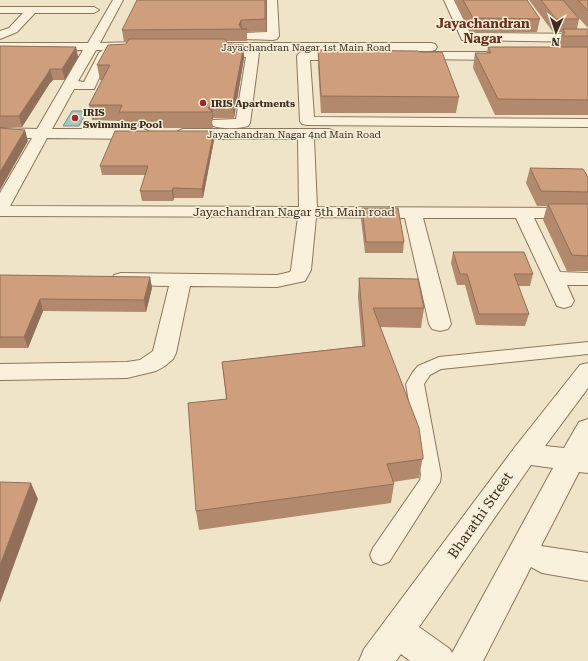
<svg xmlns="http://www.w3.org/2000/svg" width="588" height="661" viewBox="0 0 588 661" font-family="'Roboto Serif',serif">
<rect width="100%" height="100%" fill="#f0e4c8"/>
<path fill="#a9c4bc" stroke="#6f938a" d="M72,111H87L79,126H63Z"/>
<g fill="none" stroke-linecap="round" stroke-linejoin="round">
<g stroke="#8d765c" stroke-width="2">
<path id="service" d="M588,342V354L441,369L430,375L424,384L441,475L440,482L389,562L381,565L373,562L370,555L373,548L420,480L421,475L406,384L413,372L418,366L439,357Z"/>
</g>
<g stroke="#8d765c" stroke-width="2">
<path id="minor" d="M113,0H123L100,43L137,42L141,43L143,46L141,49L120,50L124,53L122,56L109,57L94,89H74L52,129H143L148,131L151,134L148,137L143,139L47,138L10,206L299,207L298,139H183L178,137L175,134L178,131L183,129H329L334,131L337,134L334,137L314,139L317,207L588,208V218H534L560,272L588,273V285H567L574,301L571,306L564,308L557,306L516,218H423L451,324L448,329L440,331L432,329L429,324L405,218L316,217L311,270L305,281L277,287L190,286L176,353L173,359L165,366L156,371L127,378L0,380V364L127,362L140,360L153,351L169,286L121,285L114,283L111,279L114,275L121,273L277,275L290,272L291,270L298,217L0,216V193L32,138H0V128L37,129L83,50L0,51V43H88ZM96,50H103L99,53L84,82L78,81Z
M267,0H277L279,36L277,39L273,40L243,39L241,36L243,33L267,32Z
M444,0H454L470,33L588,34V42L462,40Z
M0,7H94L99,10L94,13H35L17,32L0,39V31L9,28L23,13H0Z
M213,43H431L435,44L437,47L435,50L431,51H258L259,53L250,123L248,126C238,129 223,129 213,126L211,123L213,120L236,119L246,57L229,56L227,53L228,51L209,50L207,47L209,44Z
M303,52H349L353,53L355,56L353,59L349,60H310L314,117L588,119V127L307,125L302,124L300,121L297,56L299,53Z
M413,52H505L509,53L511,56L509,59L505,60L409,59L407,56L409,53Z
M588,363V388L545,446L564,448L579,422L588,419V473L579,472L541,546L588,553V581L542,573L531,567L483,661H410L401,654L396,661H359L364,649L515,447L580,365ZM531,465L553,468L452,653L450,649L419,627Z"/>
</g>
<use href="#service" fill="#faf1dc" fill-rule="evenodd"/>
<use href="#minor" fill="#faf1dc" fill-rule="evenodd"/>
</g>
<path fill="#b2896c" d="M266,0V31L247,32V41H226L228,44L244,58L234,118H213L212,120L213,128H122L120,121L92,120L89,105L102,80H100L97,65L126,44L127,41L124,42L122,30Z
M454,0H527L540,19L537,32H471Z
M529,0H588V28L576,15L579,19L577,29H588V115H495L473,68L475,53H487L488,47H559L562,32H553Z
M0,46L76,47L78,57L65,80H53L50,83L22,127H0Z
M318,50L419,52L459,97L456,113H321L318,66Z
M214,140L203,198H174L173,201H142L140,191L145,175H102L100,166Z
M530,168L588,177V271H567L543,220L547,206H537L526,183Z
M362,208L404,242L403,253H365L361,219Z
M453,252L533,274L530,286H518L529,314L525,326L476,325L465,285H457L451,263Z
M0,275L150,277L152,288L146,312L43,311L28,348H0Z
M359,278L424,308L421,328L380,327L423,456L419,478L393,482L394,484L391,503L199,530L196,511L226,399L222,362L362,346L358,297Z"/>
<path fill="#916f58" d="M241,20L242,29L239,25Z
M244,45V58L234,118L233,102Z
M76,47L78,57L65,80L62,69Z
M50,69L53,80L50,83L22,127L19,116L48,73Z
M212,103L213,118L212,120V112L208,108Z
M25,130L28,141L0,190V172Z
M214,131V140L203,198L202,189Z
M173,188L174,198L173,201L172,191Z
M150,277L152,288L146,312L144,300Z
M40,299L43,311L28,348L24,337Z
M31,483L38,499L0,603V565Z"/>
<path fill="#cf9f7d" stroke="#916f58" d="M137,0H265V19L241,20L239,25L242,29H247L122,30Z
M463,0H527L540,19L473,18Z
M541,0H563L579,19H556Z
M578,0H588V11Z
M563,29H588V36H562L565,33Z
M129,39H225L228,44L244,45L233,102L212,103L208,108L212,112H119L122,105H89L110,65H97L108,45L126,44Z
M0,46L76,47L62,69H50L48,73L19,116H0Z
M488,47H588V100L498,99L475,53H491Z
M318,50L418,51L419,52H442L459,97L321,96Z
M0,128L25,130L0,172Z
M115,131H214L202,189L173,188L172,191H140L148,166H100Z
M530,168L583,169L588,177V192L541,191Z
M548,204H588V256L572,255Z
M362,208H398L404,242H366Z
M453,252H524L533,274H514L529,314H479L467,274H460Z
M0,275L150,277L144,300L40,299L24,337H0Z
M359,278L418,279L424,308H373L419,428L423,456V459L387,464L394,484L196,511L188,403L227,399L222,362L365,346Z
M0,482L31,483L0,565Z"/>
<g fill="#9e2a2b" stroke="#f7eed8" stroke-width="1.5">
<circle cx="203" cy="103" r="4"/>
<circle cx="75" cy="118" r="4"/>
</g>
<g text-anchor="middle" stroke-width="3" stroke-linejoin="round" paint-order="stroke">
<g font-size="10" fill="#3d2e20" stroke="#f7eed8">
<text x="306" y="51">Jayachandran Nagar 1st Main Road</text>
<text x="294" y="138">Jayachandran Nagar 4nd Main Road</text>
</g>
<g font-size="10" font-weight="bold" fill="#3d2e20" stroke="#f7eed8" text-anchor="start">
<text x="211" y="107">IRIS Apartments</text>
<text x="83" y="116">IRIS<tspan x="83" dy="12">Swimming Pool</tspan></text>
</g>
<g font-size="12" fill="#3d2e20" stroke="#f7eed8">
<text x="294" y="216">Jayachandran Nagar 5th Main road</text>
</g>
<g font-size="13" font-weight="bold" fill="#6b2e1e" stroke="#f7eed8">
<text x="483" y="28">Jayachandran<tspan x="483" dy="15">Nagar</tspan></text>
</g>
<g font-size="14" fill="#3d2e20" stroke="#f7eed8">
<text transform="translate(480 515) rotate(-55)" y="5">Bharathi Street</text>
</g>
</g>
<g transform="translate(556 32) rotate(183)" stroke="#f7eed8" stroke-width="3" paint-order="stroke">
<path d="M0-3L7 15L0 10L-7 15Z" fill="#3d2e20"/>
<text y="-6" font-size="11" font-weight="bold" text-anchor="middle" fill="#3d2e20">N</text>
</g>
</svg>
